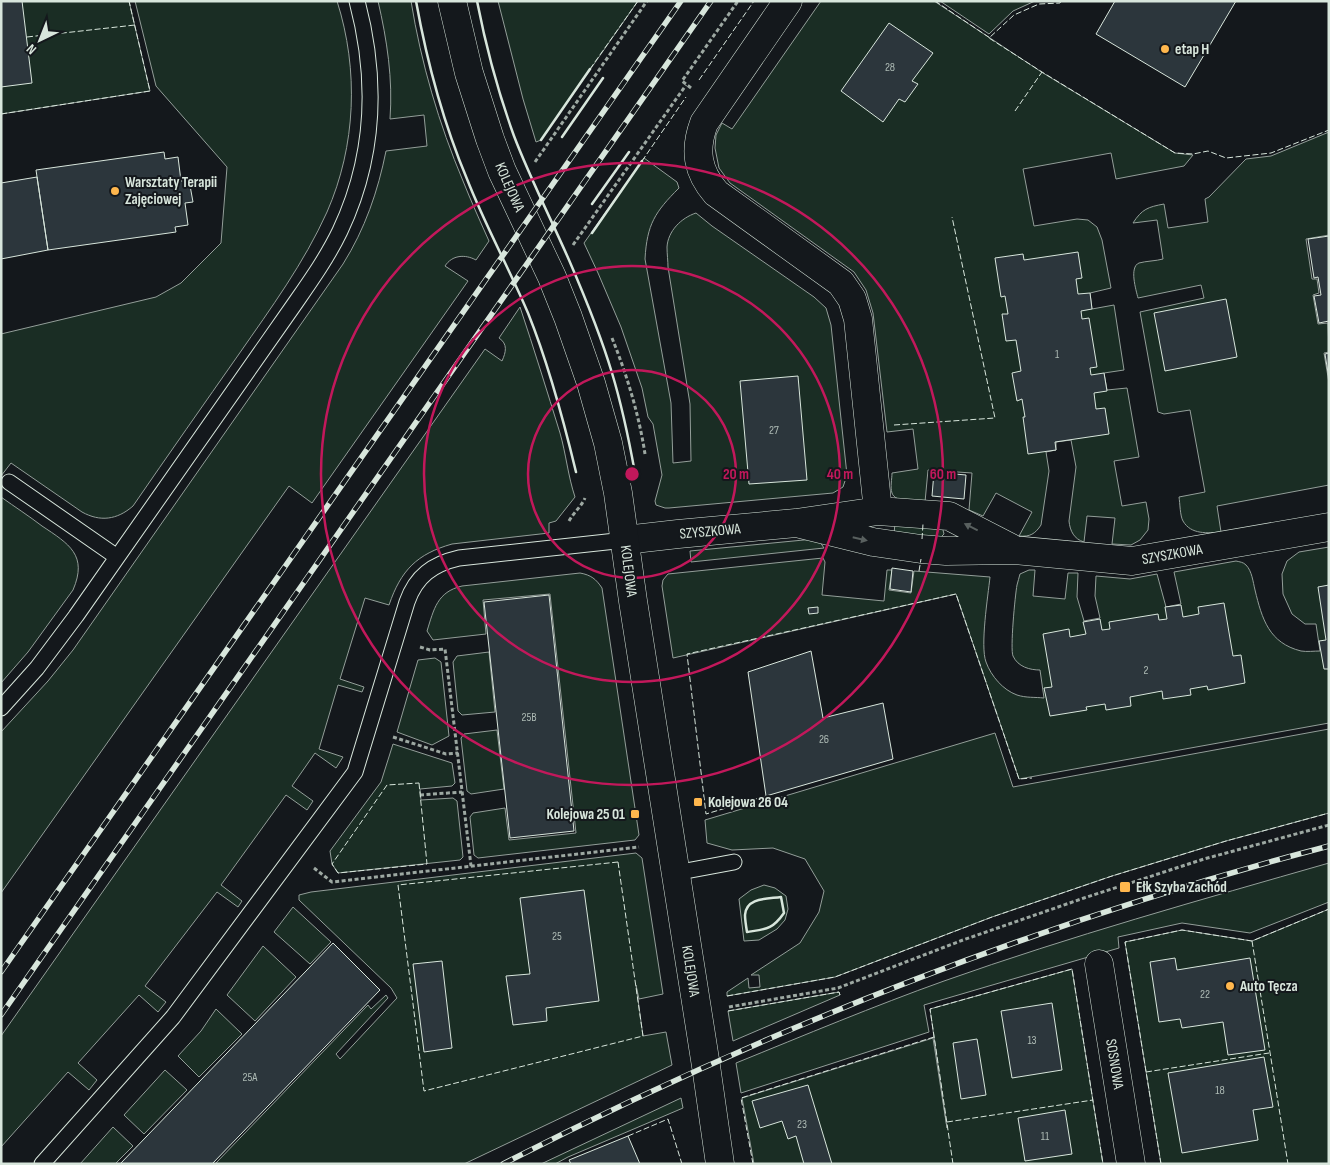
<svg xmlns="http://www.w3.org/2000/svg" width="1330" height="1165" viewBox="0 0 1330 1165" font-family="'Sofia Sans Condensed',sans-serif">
<rect width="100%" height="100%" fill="#14181c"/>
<path fill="#1a2d24" stroke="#939e99" d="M1,1H129L150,91L1,114Z
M135,1H337C359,70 356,146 327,212C304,263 271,308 239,354C204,404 168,455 133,506C117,520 100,522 82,512L11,463L1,476V334L156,297L181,283L221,243L227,167L156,86Z
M378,1H411C421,63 439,124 463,181C471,201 480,221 489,241L476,260C465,254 452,255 445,266L468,281L312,503L289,486L1,893V732L48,681L73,650L343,264C365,229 378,191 386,151L427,146L424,115L390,119C393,79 387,40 378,1Z
M498,1H638L541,140L536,142L523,99Z
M821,1H934L1043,73L1175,153L1193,155L1184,166L1116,179L1111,153L1023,169L1034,226L1077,219L1088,220L1097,227L1102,240L1111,288L1090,293L1092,309L1114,305L1124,370L1104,373L1107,390L1127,388L1139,457L1114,461L1122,506L1146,502L1149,519L1148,530L1140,540L1131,545L1112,544L1115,518L1087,516L1084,542C1074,539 1070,531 1069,521L1076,467L1071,440L1056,442V450L1046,452L1049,471L1041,525C1035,534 1030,537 1019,536L1032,512L996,493L983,516L969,510L972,473L928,470L925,502C917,501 895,503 892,493C890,487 892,479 892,473L918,469L913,429L887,432L873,313L866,290L854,272L730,183L719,168L715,148L716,135L722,123L732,129Z
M940,1H1035L1013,11L989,34Z
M1329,132V235L1306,239L1312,279H1317L1319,293L1313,295L1318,324L1328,323L1329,352L1324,353L1329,383V485L1217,506L1221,532C1208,533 1191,535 1183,521C1180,516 1180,503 1179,497L1205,492L1190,410L1164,414L1158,412L1140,312L1204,298L1201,285L1138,298C1136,290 1129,267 1139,263C1146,261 1156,261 1163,259L1157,220L1133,223C1142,209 1148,207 1164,204L1168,228L1208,222L1205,199L1209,197L1246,159L1271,156Z
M644,158L677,182L679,188C655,212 647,224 645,259L671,403L673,463L691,461L690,404L668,267C668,261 667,254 667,247C668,231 681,218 696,213L712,226L814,297L826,308L831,325L847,475L843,487L833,493L669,508H665L656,505L655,501L662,475L653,424L648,417L642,388L621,327L598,273L584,243Z
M520,307C534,349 547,391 560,433C566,454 568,476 575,497L556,521L549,523V533L452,544C417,554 401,570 389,605L365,598L340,679L364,687L362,692L338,685L319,749L343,757L336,768L315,753L292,786L313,801L307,810L286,795L221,885L242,901L238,907L217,892L145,986L166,1002L158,1012L139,995L78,1063L97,1080L89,1090L68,1072L1,1147V1036L485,349L502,361C506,352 508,344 499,338Z
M1,497C15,507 29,516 42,526C69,544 88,555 73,590L28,652L1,683Z
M895,521L939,526L943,530L944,534L940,538L894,536Z
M814,539L820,542L824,548L691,562L690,551Z
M1329,547V723L1019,779L956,594L673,658L662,586L663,580L668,574L823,558L825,562L822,595L884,601L887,570H892L889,590L911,593L914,571L990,577C988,596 980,646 986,662C991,676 1003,690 1017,695C1026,698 1035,697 1044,698L1040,670C1030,670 1018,667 1013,656C1010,649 1015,596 1017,585C1018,581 1019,578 1020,574L1029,570H1035L1033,596L1065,599L1068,573H1078L1077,597L1084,621L1100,618L1095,596L1096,576L1130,579L1157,574L1166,607L1181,604L1174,572L1236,561C1240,562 1243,562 1246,565C1252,571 1253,582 1255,590C1262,619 1269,643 1301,651C1307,652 1314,651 1320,651L1316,624H1305L1292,614L1283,594L1282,574L1287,561L1299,552Z
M580,573C591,575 596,579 602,588L639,835L635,840L478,858L474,855L470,817L473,813L505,808L509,840L576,833L550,594L483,600L486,634L433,640L427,631C434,609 437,592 462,586Z
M489,652L495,712L462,715L458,711L453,662L457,656Z
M435,658L441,662L449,736L432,745L397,732L418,660Z
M1329,729V813L1226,841L1112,876L992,917L835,977L727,996V992L748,978L749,988L760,987L759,975H751L800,943L819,912L824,891L805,859L773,848L732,850L707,843L705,820L995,733L1013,787Z
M497,730L504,789L471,794L467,791L461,738L464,734Z
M393,744L452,763L455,783L452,786L420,789L421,800L453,798L457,801L463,857L460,860L338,873L332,864L330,851L381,782Z
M636,853L642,858L663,994L639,999L636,985L643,1036L666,1032L672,1065L464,1164H215L368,1005L371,1009L386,995L388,998L336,1054L340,1059L397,998L391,988L299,900V895L311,892Z
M1329,863V902L1250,933L1182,923L1118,937L1119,948L924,1005L929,1032L741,1093L736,1063C805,1035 874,1006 944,981C1071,936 1200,900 1329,863Z
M764,885L775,888L786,896L788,909L785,920L777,929L759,940L744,941L739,899L751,890Z
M293,907L331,942L310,964L274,932Z
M1329,909V1164H1161L1125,942L1182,930L1252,941Z
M263,946L296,977L255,1021L227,995Z
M1072,969L1103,1164H754L742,1098L933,1038L947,1128L930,1009Z
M839,992L840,995L733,1041L728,1011Z
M216,1009L242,1034L199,1077L178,1056L201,1031Z
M165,1070L187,1090L144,1134L124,1115Z
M681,1098L683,1108L568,1157L555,1164H541Z
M113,1127L133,1146L115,1164H80Z"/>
<path fill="#2c363c" stroke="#d8e6dc" d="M1,1H22L32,83L1,87Z
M1115,1H1236L1185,87L1096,34Z
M889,23L933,53L912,81L918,84L905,102L899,99L883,122L841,91Z
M164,152L165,159L178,157L181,181L189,180L193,202L185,203L188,225L175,227L176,232L48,250L36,170Z
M37,177L48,250L1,259V183Z
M1329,236V322V321L1319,323L1314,296L1321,295L1318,277L1314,278L1308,239Z
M1078,252L1082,278L1076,279L1078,294L1090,293L1092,309L1081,311L1082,319L1089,318L1097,367L1090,368L1091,375L1104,373L1107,391L1094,393L1096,409L1105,408L1109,434L1055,442L1056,450L1028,454L1023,417H1025L1022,399L1017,401L1012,373L1021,371L1016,340L1006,341L1002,314H1008L1005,296L1001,297L995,258L1023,254L1024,260Z
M1226,299L1237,357L1165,371L1154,313Z
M1329,353V379L1325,354Z
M798,376L807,480L749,484L740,381Z
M934,472L966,475L964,499L932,496Z
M892,568L913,571L911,592L890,589Z
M1329,585V669H1324L1319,641L1326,640L1318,587Z
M549,595L574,831L510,838L484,602Z
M1224,603L1233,656L1241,655L1245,683L1208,690L1207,686L1190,689L1191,695L1163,699L1162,691L1130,697L1131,706L1106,710L1105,704L1086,707L1087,710L1050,716L1044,688L1052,687L1043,634L1069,629L1070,637L1086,634L1083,622L1100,619L1102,630L1110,629L1109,622L1158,614L1159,620L1167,619L1165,607L1181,605L1183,617L1199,614L1198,607Z
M818,607V613L809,614L808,608Z
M811,651L823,718L883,703L893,759L766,796L748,672Z
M584,890L599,1001L546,1008L547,1021L513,1025L506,976L530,974L520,898Z
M333,943L380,990L212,1164H120Z
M1175,958L1177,970L1250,958L1265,1050L1228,1055L1223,1022L1182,1028L1180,1019L1159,1022L1150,962Z
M442,961L452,1048L424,1052L413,964Z
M1052,1003L1062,1070L1012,1078L1001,1011Z
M977,1039L986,1095L961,1099L953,1043Z
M1264,1057L1273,1107L1253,1110L1258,1140L1182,1153L1168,1073Z
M808,1085L832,1164H804L796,1136L788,1139L782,1121L760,1128L752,1101Z
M1065,1110L1072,1154L1025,1161L1018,1118Z
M628,1136L640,1164H571L569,1160Z"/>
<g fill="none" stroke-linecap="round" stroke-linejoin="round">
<g stroke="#d8e6dc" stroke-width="17">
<path id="service" d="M9,482L117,557
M1,708L37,668L76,616L296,302C312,279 328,256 340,231C375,157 378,80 357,1
M675,873L734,862
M42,1164L173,1017L355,772L407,602C416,576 433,564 459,558L625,540"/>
</g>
<g stroke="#d8e6dc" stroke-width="29">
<path id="minor" d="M788,1L704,123C694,150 697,171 716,193L841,283L852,299L858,319L878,511
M796,523L873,542L921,549L946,551L1014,550L1132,561L1329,527
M625,540L678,534L796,523L878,511L949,516L1011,548
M1099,964L1131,1164"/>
</g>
<g stroke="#d8e6dc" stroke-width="29">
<path id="tertiary" d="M452,1L469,73L490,139L502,171L552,277L568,317L591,383L608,443L618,493L633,601L706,1066L720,1164"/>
</g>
<path stroke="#9da8a2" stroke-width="3" stroke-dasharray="4 2.5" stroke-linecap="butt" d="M691,88L682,81L738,1
M535,162L647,1
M573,245L686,85
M612,338C627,375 639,415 645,454
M569,521C574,512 581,507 585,498
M420,647L430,650L445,649L471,866
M393,737L446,754L458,753
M420,795L462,792
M314,868L332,882L639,847
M729,1007L838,988L963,940L1084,898L1204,859L1329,825"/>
<use href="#service" stroke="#14181c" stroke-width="15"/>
<use href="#minor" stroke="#14181c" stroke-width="28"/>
<use href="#tertiary" stroke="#14181c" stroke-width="28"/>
<g stroke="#d8e6dc" stroke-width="5.5">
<path id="rail" d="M1,972L681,1
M1,1015L711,1
M503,1164C766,1029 1043,921 1329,846"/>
</g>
<use href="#rail" stroke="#14181c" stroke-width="4" stroke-dasharray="11" stroke-linecap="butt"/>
<path stroke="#d8e6dc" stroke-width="1" stroke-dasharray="6 2.5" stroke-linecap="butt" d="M935,1L990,38
M1061,1L1060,3L1039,4L1014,15L989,38L1042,72L1175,153L1193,154L1208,151L1226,158L1271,153L1329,130
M27,37L135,25
M590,69L638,1
M699,80L754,1
M1015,111L1042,72
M1,114L150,91L129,1
M642,161L686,97
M894,425L995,418L952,217
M922,539L923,524
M919,571L921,559
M419,783L427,864L338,873L332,864L387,785Z
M766,796L706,814L687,654L956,594L1019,779L1032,778
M618,862L643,1036L424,1091L398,885Z
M1252,941L1288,1164
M727,996L835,977L992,917L1112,876L1226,841L1329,813
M728,1011L839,992L840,995
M1146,1072L1269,1053
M947,1122L1093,1100
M628,1136L668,1119L682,1164
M753,1164L741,1098L934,1037
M953,1164L930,1009L1072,969L1103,1164
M1161,1164L1125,942L1182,930L1252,941L1329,909"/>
<path stroke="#d8e6dc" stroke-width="2.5" d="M416,1C427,62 443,122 467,179C485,225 509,268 528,313C549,365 563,418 576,472
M477,1C486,47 498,92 514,136C530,178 551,219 569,260C585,297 601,336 612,373C622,406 629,440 635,473
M562,137L603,78
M541,140L590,69
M592,204L629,152
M592,233L642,161
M781,897L784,913C772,930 766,929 747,932C746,926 745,920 745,915C746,897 768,899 781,897Z"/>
</g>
<defs><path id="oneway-solid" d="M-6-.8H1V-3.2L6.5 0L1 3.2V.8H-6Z" transform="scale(1.25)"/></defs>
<g fill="#59605f">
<use href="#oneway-solid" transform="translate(971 527) rotate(-153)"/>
<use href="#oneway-solid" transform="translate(860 539) rotate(13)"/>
</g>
<g fill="none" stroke="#c2185b" stroke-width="2.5">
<circle cx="632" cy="474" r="104"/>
<circle cx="632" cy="474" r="208"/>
<circle cx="632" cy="474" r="311"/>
</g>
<g fill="#ffb74d" stroke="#14181c" stroke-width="2">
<circle cx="1165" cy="49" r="5"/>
<circle cx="115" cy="191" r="5"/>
<rect x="693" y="797" width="10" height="10" rx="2.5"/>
<rect x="630" y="809" width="10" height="10" rx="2.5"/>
<rect x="1119" y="881" width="12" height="12" rx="2.5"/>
<circle cx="1230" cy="986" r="5"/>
</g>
<g text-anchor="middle" stroke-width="4" stroke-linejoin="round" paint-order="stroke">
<g font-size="12" fill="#adbab4">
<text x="890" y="71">28</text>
<text x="1057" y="358">1</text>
<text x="774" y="434">27</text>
<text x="1146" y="674">2</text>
<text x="529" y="721">25B</text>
<text x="824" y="743">26</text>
<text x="557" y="940">25</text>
<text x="1205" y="998">22</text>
<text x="1032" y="1044">13</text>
<text x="250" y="1081">25A</text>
<text x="1220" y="1094">18</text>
<text x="802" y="1128">23</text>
<text x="1045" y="1140">11</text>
</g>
<g font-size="15" font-weight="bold" fill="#d8e6dc" stroke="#14181c" text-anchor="start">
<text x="1175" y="54">etap H</text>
<text x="125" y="187">Warsztaty Terapii<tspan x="125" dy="17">Zajęciowej</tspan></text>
<text x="708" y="807">Kolejowa 26 04</text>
<text x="625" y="819" text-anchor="end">Kolejowa 25 01</text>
<text x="1136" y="892">Ełk Szyba Zachód</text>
<text x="1240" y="991">Auto Tęcza</text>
</g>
<g font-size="15" fill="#d8e6dc" stroke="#14181c">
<text transform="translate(510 187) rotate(66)" y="5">KOLEJOWA</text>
<text transform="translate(710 531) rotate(-5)" y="5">SZYSZKOWA</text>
<text transform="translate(1172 554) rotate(-10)" y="5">SZYSZKOWA</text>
<text transform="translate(629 571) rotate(83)" y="5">KOLEJOWA</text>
<text transform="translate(691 971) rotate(81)" y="5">KOLEJOWA</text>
<text transform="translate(1115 1064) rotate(81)" y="5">SOSNOWA</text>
</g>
</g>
<circle cx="632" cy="474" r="8" fill="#c2185b" stroke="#14181c" stroke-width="2.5"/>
<g font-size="15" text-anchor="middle" font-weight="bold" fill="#c2185b" stroke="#14181c" stroke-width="4" stroke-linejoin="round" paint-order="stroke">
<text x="736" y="479">20 m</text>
<text x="840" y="479">40 m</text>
<text x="943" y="479">60 m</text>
</g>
<rect width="1330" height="1165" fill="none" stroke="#d8e6dc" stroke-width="5"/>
<g transform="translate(40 40) rotate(223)" stroke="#14181c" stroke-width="4" paint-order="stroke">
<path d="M0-4L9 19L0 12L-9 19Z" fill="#d8e6dc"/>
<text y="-8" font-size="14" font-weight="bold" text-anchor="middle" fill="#d8e6dc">N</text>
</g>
</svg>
